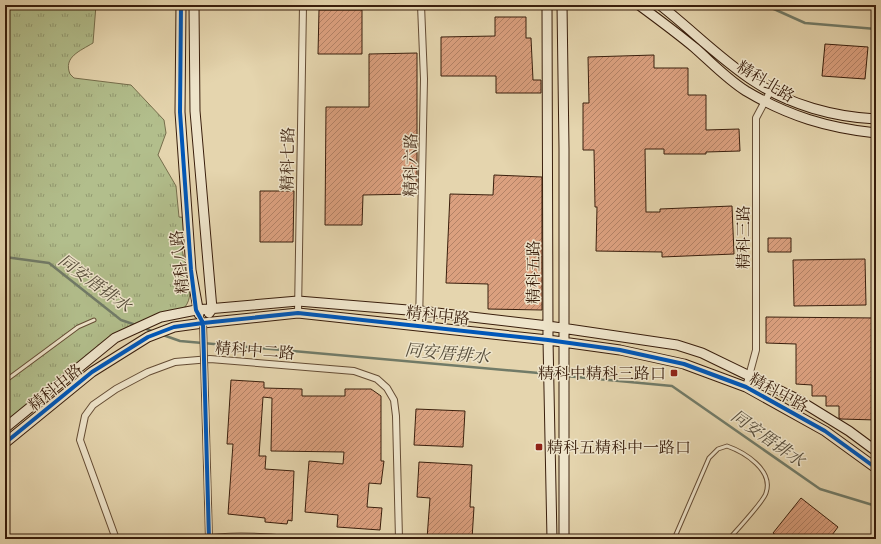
<svg xmlns="http://www.w3.org/2000/svg" width="881" height="544" viewBox="0 0 881 544" font-family="'EB Garamond','Noto Serif TC',serif">
<defs>
<pattern id="grass-tufts" width="24" height="20" patternUnits="userSpaceOnUse"><rect width="24" height="20" fill="#b2be8c"/><path d="M3 7l-1-3M5 7V3M7 7l1-3M15 17l-1-3M17 17v-4M19 17l1-3" fill="none" stroke="#929a71"/></pattern>
<pattern id="building-hatch" width="6" height="6" patternUnits="userSpaceOnUse"><rect width="6" height="6" fill="#dba07f"/><path d="M-1 1l2-2M0 6l6-6M5 7l2-2" fill="none" stroke="#b38266"/></pattern>
</defs>
<rect width="100%" height="100%" fill="#e5d5ae"/>
<filter id="stains"><feTurbulence type="fractalNoise" baseFrequency=".005" numOctaves="4"/><feColorMatrix values="0 0 0 0 .2 0 0 0 0 .09 0 0 0 0 .02 0 0 0 .5 -.17"/></filter>
<radialGradient id="worn" r=".72"><stop offset=".6" stop-color="#630" stop-opacity="0"/><stop offset="1" stop-color="#630" stop-opacity=".3"/></radialGradient>
<path fill="url(#grass-tufts)" stroke="#766e4c" d="M5,5H96L93,43C80,51 63,57 70,74L74,78L131,85L164,120L166,133L158,155L176,186L179,217L189,218L190,235L181,245C184,263 197,292 185,307L136,329L11,418L5,417Z"/>
<g fill="none" stroke-linecap="round" stroke-linejoin="round">
<path stroke="#717b68" stroke-width="2.5" d="M765,5L805,23L876,29
M5,257L49,263L121,320L136,325
M144,328L154,332
M163,335L180,341L561,375
M566,376L672,386L820,489L876,506"/>
</g>
<path fill="url(#building-hatch)" stroke="#391e0c" d="M319,10H362V54H318Z
M495,17H526V38H531L533,80H541V93H496V76H441V37L495,36Z
M825,44L868,47L865,79L822,76Z
M417,53V194L363,195L362,225H325L326,107H369V54Z
M654,55V68H688V95H706V130L739,129L740,151L706,152V154H664V149H645L646,212H660V209L732,206L734,254L662,257V252L596,251L597,207H595L594,150H583V103H589L588,57Z
M494,175L542,177V310L488,309V284L446,283L450,194L493,195Z
M260,191H294L293,242H260Z
M768,238H791V252H768Z
M865,259L866,305L794,306L793,260Z
M766,317L876,318V420L841,419L839,418V406H826V396H812V385L796,384V344L766,343Z
M231,380L264,382V388L302,389V396H345V389H371L381,396V461H384L381,484L369,483L367,507L382,508L380,530L337,527L338,515L305,512L309,461L343,464L344,452L271,451L272,398L263,397L259,456H266L265,469L294,471L292,521L288,520L287,524L265,522V518L228,514L233,444H227Z
M416,409L465,411L463,447L414,445Z
M419,462L472,465L470,507H474L472,539H427L430,498L417,497Z
M801,498L838,527L829,539H781L773,533Z"/>
<g fill="none" stroke-linecap="round" stroke-linejoin="round">
<g stroke="#644c34" stroke-width="5">
<path id="lane" d="M5,381L78,327L94,320
M674,539L709,458L718,449L727,446C744,452 774,470 766,493C764,501 736,531 729,539"/>
</g>
<g stroke="#644c34" stroke-width="8">
<path id="street" d="M298,313L303,5
M419,325L424,79L421,5
M746,387L756,350V118L771,90
M116,539L80,440L85,416L93,405L116,389L148,372L175,362L210,359L354,371L377,379L387,388L394,400L396,416L399,539
M201,539C230,535 258,536 288,539"/>
</g>
<g stroke="#391e0c" stroke-width="11">
<path id="secondary" d="M181,5L180,112L191,270L199,314
M194,5L195,111L212,309L209,313
M547,5L548,340L552,539
M562,5L564,149V539
M639,5C658,19 677,33 695,48C711,62 727,79 746,91C788,116 828,128 876,133
M660,5C692,30 721,60 755,82C790,105 834,117 876,119
M5,428L115,338L161,317L196,310L298,301L420,311L548,326L677,345L702,353L797,399L849,431L876,451
M5,443L92,372L148,337L174,327L203,323L298,313L548,340L620,350L684,364L746,387L825,431L876,468"/>
</g>
<use href="#lane" stroke="#eee4ca" stroke-width="3"/>
<use href="#street" stroke="#eee4ca" stroke-width="6"/>
<use href="#secondary" stroke="#eee4ca" stroke-width="9"/>
<g stroke="#644c34" stroke-width="8" stroke-linecap="butt">
<path id="street-bridge" d="M203,323L209,539"/>
</g>
<use href="#street-bridge" stroke="#eee4ca" stroke-width="6"/>
<g stroke="#eee4ca" stroke-width="6">
<path id="cycleway" d="M181,5L180,112L191,270L196,310L203,323L209,539
M5,443L92,372L148,337L174,327L203,323L298,313L548,340L620,350L684,364L746,387L825,431L876,468"/>
</g>
<use href="#cycleway" stroke="#0057b8" stroke-width="4"/>
</g>
<g fill="#8f2418" stroke="#eee4ca" stroke-width="1.5">
<rect x="670" y="369" width="8" height="8" rx="2"/>
<rect x="535" y="443" width="8" height="8" rx="2"/>
</g>
<g text-anchor="middle" stroke-width="3" stroke-linejoin="round" paint-order="stroke">
<g font-size="16" fill="#391e0c" stroke="#eee4ca">
<text transform="translate(766 81) rotate(31)" y="6">精科北路</text>
<text transform="translate(287 159) rotate(-89)" y="6">精科七路</text>
<text transform="translate(410 165) rotate(-89)" y="6">精科六路</text>
<text transform="translate(743 237) rotate(-90)" y="6">精科三路</text>
<text transform="translate(179 262) rotate(-96)" y="6">精科八路</text>
<text transform="translate(533 272) rotate(-90)" y="6">精科五路</text>
<text transform="translate(438 315) rotate(6)" y="6">精科中路</text>
<text transform="translate(255 350) rotate(4)" y="6">精科中二路</text>
<text transform="translate(55 387) rotate(-39)" y="6">精科中路</text>
<text transform="translate(779 392) rotate(28)" y="6">精科中路</text>
</g>
<g font-size="16" fill="#391e0c" stroke="#eee4ca" text-anchor="end">
<text x="666" y="379">精科中精科三路口</text>
<text x="547" y="453" text-anchor="start">精科五精科中一路口</text>
</g>
<g font-size="17" font-style="italic" fill="#554c3a" stroke="#eee4ca">
<text transform="translate(95 283) rotate(36)" y="6">同安厝排水</text>
<text transform="translate(447 353) rotate(5)" y="6">同安厝排水</text>
<text transform="translate(768 438) rotate(35)" y="6">同安厝排水</text>
</g>
</g>
<rect width="881" height="544" fill="none" stroke="#e5d5ae" stroke-width="20"/>
<rect x="6" y="6" width="869" height="532" fill="none" stroke="#391e0c" stroke-width="2"/>
<rect x="10" y="10" width="861" height="524" fill="none" stroke="#391e0c"/>
<rect width="100%" height="100%" filter="url(#stains)"/>
<rect width="100%" height="100%" fill="url(#worn)"/>
</svg>
